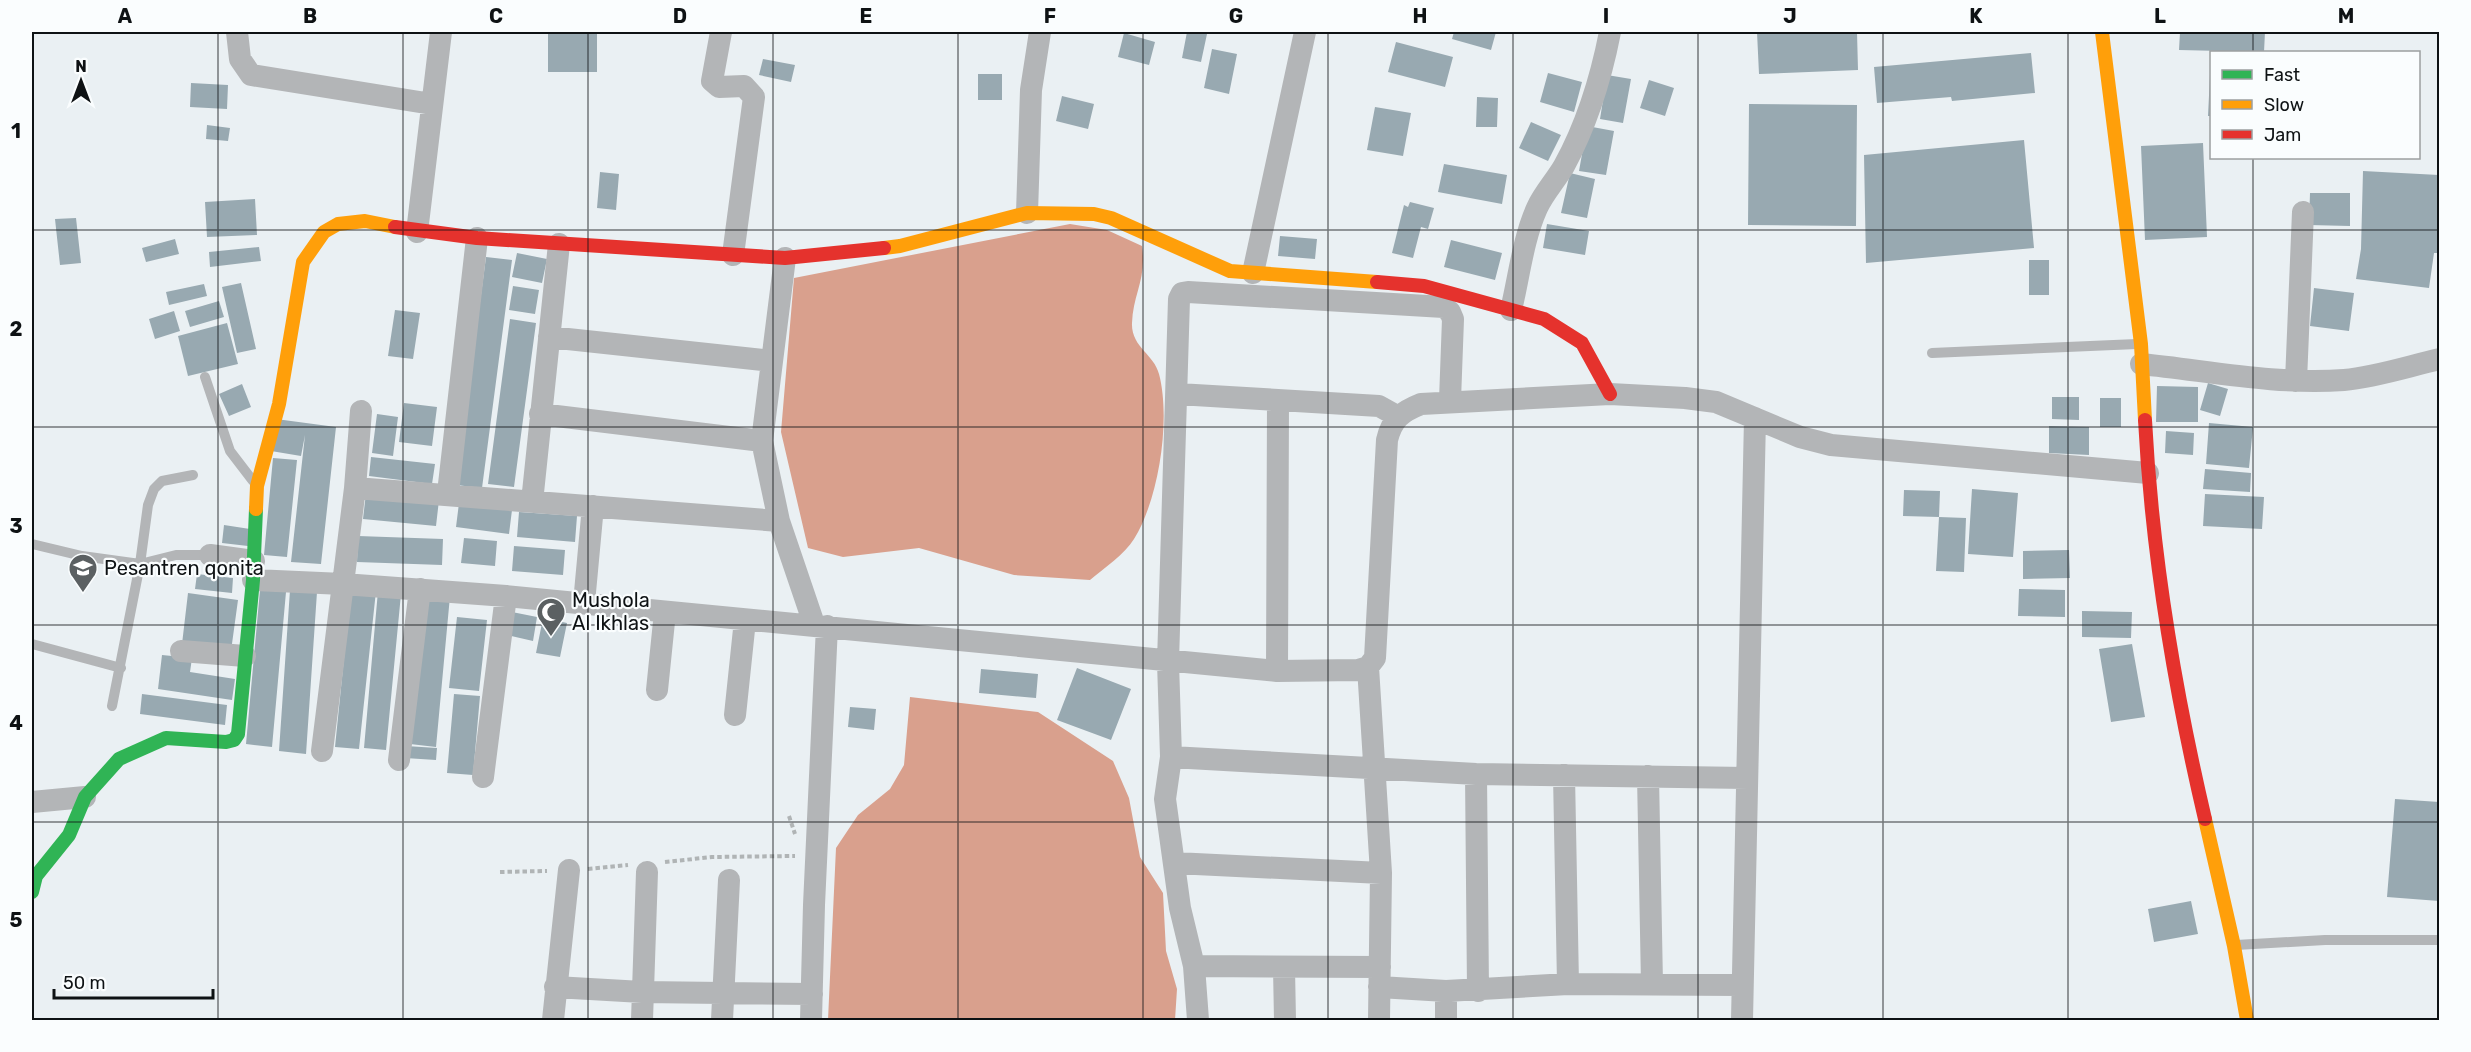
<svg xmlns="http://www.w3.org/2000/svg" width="2471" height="1052" viewBox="0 0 2471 1052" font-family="Rubik,sans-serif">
<rect width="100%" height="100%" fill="#eaf0f3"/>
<path fill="#d9a08d" d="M1070,224L1107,230L1142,246C1147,278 1133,294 1132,323C1131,347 1154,354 1159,374C1171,419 1159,499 1134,539C1125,554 1104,568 1090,580L1014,575L919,548L843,557L808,548L781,432L794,278Z
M910,697L1038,712L1113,761L1129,798L1140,857L1163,893L1166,951L1177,989L1175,1020H828L836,848L858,815L890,789L904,765Z"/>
<path fill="#98a9b1" d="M548,32H597V72H548Z
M1187,32L1207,34L1201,62L1182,58Z
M1454,32H1496L1491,50L1452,39Z
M1757,32H1857L1858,70L1759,74Z
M2180,32H2265L2264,52L2179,50Z
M1124,33L1155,42L1149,65L1118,57Z
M1396,42L1453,57L1445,87L1388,72Z
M1212,49L1237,54L1229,94L1204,88Z
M2031,53L2035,93L1952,101L1951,97L1877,103L1874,67Z
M763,59L795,65L791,82L759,75Z
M1548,73L1582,82L1574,112L1540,102Z
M978,74H1002V100H978Z
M1607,75L1631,79L1623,123L1600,119Z
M2210,75H2211V116H2208Z
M1649,80L1674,88L1665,116L1640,108Z
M191,83L228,85L227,109L190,107Z
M1062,96L1094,104L1088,129L1056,121Z
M1477,97L1498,98L1497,127H1476Z
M1749,104L1857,105L1856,226L1748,225Z
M1375,107L1411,113L1403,156L1367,150Z
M1531,122L1561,135L1548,161L1519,148Z
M207,125L230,128L228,141L206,139Z
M1587,126L1614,131L1606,175L1579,171Z
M2024,140L2034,248L1866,263L1864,155Z
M2203,143L2207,237L2145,240L2141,146Z
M1444,164L1507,175L1502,204L1438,192Z
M2363,171L2439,175V253H2434L2429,288L2356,279L2361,249Z
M600,172L619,174L616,210L597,208Z
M1570,173L1595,179L1587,218L1561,213Z
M2310,193H2350V226L2309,225Z
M255,199L257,235L207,237L205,202Z
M1410,202L1434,208L1428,229L1421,227L1413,258L1392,253L1404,205L1408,207Z
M76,218L81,263L60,265L55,219Z
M1547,224L1589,231L1585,255L1543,248Z
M1280,236L1317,239L1315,259L1278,256Z
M175,239L179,254L146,262L142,248Z
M1451,240L1502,253L1495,280L1444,267Z
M259,247L261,261L210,267L209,252Z
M517,253L547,259L542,283L512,277Z
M486,257L512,260L482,488L456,485Z
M2029,260H2049V295H2029Z
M241,283L256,349L237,353L222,287Z
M204,284L207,296L169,305L166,292Z
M513,286L539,290L535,314L509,310Z
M2314,288L2354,293L2349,331L2310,326Z
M219,301L224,317L190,327L185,311Z
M395,310L420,313L413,359L388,356Z
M174,311L180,331L155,339L149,319Z
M510,319L536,323L514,487L488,484Z
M227,323L238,364L188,376L178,336Z
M2208,383L2228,389L2220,416L2200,410Z
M242,384L251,407L229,416L219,394Z
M2157,386L2198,387V422H2156Z
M2052,397H2079V420L2052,419Z
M2100,398H2121V427H2100Z
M404,403L437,407L432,446L399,442Z
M377,414L398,417L393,456L372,453Z
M276,419L336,427L321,564L291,562L305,435L301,456L271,451Z
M2209,423L2253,427L2249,468L2206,464Z
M2049,426L2089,427V455L2049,453Z
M2166,431L2194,433L2193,455L2165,453Z
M371,457L435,464L432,484L369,476Z
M273,458L297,460L287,557L264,555Z
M2205,469L2251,473L2250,492L2203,489Z
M1972,489L2018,493L2013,557L1968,554Z
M1904,490L1940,491L1939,517L1966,518L1964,572L1936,571L1939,517L1903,516Z
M366,493L439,500L436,526L363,519Z
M2205,494L2264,497L2262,529L2203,526Z
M459,503L512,510L509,534L456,527Z
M519,512L577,516L575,542L517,537Z
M224,525L250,529L248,546L222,543Z
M358,536L443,539L442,565L357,562Z
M464,538L497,541L495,566L461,563Z
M514,546L565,550L563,575L512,571Z
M2069,550L2070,578L2023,579V551Z
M197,574L233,578L232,593L195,589Z
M351,589L376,591L359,749L335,747Z
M2019,589L2065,590V617L2018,616Z
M260,590L286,592L272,747L246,744Z
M290,590L317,592L306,754L279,751Z
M378,591L401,594L386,750L364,748Z
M188,593L238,600L231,651L182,644Z
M425,594L450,596L436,747L410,744Z
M2082,611L2132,612L2131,638L2082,637Z
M512,612L537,617L533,641L507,635Z
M457,617L487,620L479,691L449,688Z
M543,618L567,623L560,657L536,653Z
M2132,644L2145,717L2111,722L2099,649Z
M162,655L192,658L190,672L235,679L232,700L158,689Z
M1077,668L1131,689L1111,740L1057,720Z
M981,669L1038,674L1036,698L979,693Z
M142,694L227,705L225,725L140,714Z
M454,694L480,696L473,775L447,773Z
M850,707L876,709L874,730L848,727Z
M406,746L437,748L436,760L405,758Z
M2395,799L2439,802V901L2387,897Z
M2191,901L2198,934L2154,942L2148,909Z"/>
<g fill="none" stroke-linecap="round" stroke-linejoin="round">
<path stroke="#b0b4b5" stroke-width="4" stroke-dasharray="4.5 3" stroke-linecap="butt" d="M789,816L795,834
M665,862L712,857L795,856
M588,869L628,865
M500,872L547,871"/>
<path stroke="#b3b5b7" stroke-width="10" d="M1932,353L2137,344
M205,377L230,451L253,481
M32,544L82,556L140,564L176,555H210
M32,644L121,668
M112,706L140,564L148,505L154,489L162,481L193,475
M2236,945L2325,940H2440"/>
<path stroke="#b3b5b7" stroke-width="22" d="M237,32L240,59L251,75L432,104
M721,32L712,81L719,87L744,86L754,97L733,255
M1027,213L1031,90L1040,32
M417,232L441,32
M785,258L762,441L779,521L814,624
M1253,273L1305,32
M1511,310C1519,277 1523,239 1537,208C1543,194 1556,180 1564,166C1587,124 1601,78 1610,32
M549,337L772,361
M2141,364C2210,371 2276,385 2344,380C2376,377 2409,366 2440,359
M2296,381L2303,212
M1178,394L1379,406L1397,416
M540,414L762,441
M355,488L779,521
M448,493L477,238
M532,502L559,244
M210,555L254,561
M253,580L343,584L506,596L1277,671L1358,670L1368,667L1375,658L1387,440C1392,419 1401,412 1421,404L1610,394L1685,398L1716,402L1800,437L1831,445L2148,473
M584,603L593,506
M181,651L245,656
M1368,667L1381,873L1379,1020
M1277,671L1278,402
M657,690L665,612
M735,715L745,620
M322,751L355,488L361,411
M1171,757L1476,774L1747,778
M399,760L420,589
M1476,774L1478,991
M1564,775L1568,984
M1648,776L1652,984
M483,777L506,596
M32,802L85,797
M1175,863L1381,873
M1194,966L1380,967
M1284,968L1285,1020
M555,987L642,992L812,994
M1379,987L1446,991L1568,984L1741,985
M1446,991V1020
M553,1020L569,870
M642,1020L647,872
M722,1020L729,880
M811,1020L814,905L827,626
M1198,1020L1194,966L1180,908L1165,799L1171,757L1168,662L1179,299L1182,293L1188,292L1444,307L1450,312L1453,319L1450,400
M1742,1020L1755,418"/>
<path stroke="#30b455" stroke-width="14" d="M32,892L36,876L69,835L85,797L119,759L166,738L226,742L234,740L238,734L253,580L256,509"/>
<path stroke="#ff9f0a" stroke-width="14" d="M2102,32L2141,344L2145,420
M884,248L900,246L1027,213L1094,214L1111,218L1230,271L1377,282
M256,509L257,486L279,404L303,262L324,232L338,224L365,221L395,227
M2205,819L2234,946L2247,1020"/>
<path stroke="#e5322d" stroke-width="14" d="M395,227L477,238L785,258L884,248
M1377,282L1424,286L1544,319L1582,343L1610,394
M2145,420C2152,555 2174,687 2205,819"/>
</g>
<path fill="none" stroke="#0e1214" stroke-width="1.5" stroke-opacity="0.55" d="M218,32V1020M403,32V1020M588,32V1020M773,32V1020M958,32V1020M1143,32V1020M1328,32V1020M1513,32V1020M1698,32V1020M1883,32V1020M2068,32V1020M2253,32V52M2253,158V1020M32,230H2440M32,427H2440M32,625H2440M32,822H2440"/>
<defs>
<g id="school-pin" transform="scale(1.5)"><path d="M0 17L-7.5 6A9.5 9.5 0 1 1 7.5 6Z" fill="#5b6062" stroke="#fafdfe"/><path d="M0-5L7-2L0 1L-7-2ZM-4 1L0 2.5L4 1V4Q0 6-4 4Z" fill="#fff"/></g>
<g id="mosque-pin" transform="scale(1.5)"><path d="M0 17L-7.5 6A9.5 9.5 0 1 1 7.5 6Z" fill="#5b6062" stroke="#fafdfe"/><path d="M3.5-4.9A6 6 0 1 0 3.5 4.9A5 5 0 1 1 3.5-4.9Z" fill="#fff"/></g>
</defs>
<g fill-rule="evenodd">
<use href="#school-pin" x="83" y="568"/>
<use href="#mosque-pin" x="551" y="612"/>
</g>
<g text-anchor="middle" stroke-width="4.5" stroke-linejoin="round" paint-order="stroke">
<g font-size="20" fill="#0e1214" stroke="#fafdfe" text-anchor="start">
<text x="104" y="575">Pesantren qonita</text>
<text x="572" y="607">Mushola<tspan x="572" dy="23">Al Ikhlas</tspan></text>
</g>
</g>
<rect width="2471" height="1052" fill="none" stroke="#fafdfe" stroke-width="66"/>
<rect x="2210" y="51" width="210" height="108" fill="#fafdfe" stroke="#9c9fa0" stroke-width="1.5"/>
<rect x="2222" y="70" width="30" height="9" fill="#30b455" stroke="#9c9fa0" stroke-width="1.5"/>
<text x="2264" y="81" font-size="18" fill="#0e1214">Fast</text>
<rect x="2222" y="100" width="30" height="9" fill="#ff9f0a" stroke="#9c9fa0" stroke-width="1.5"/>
<text x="2264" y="111" font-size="18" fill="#0e1214">Slow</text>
<rect x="2222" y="130" width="30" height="9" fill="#e5322d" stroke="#9c9fa0" stroke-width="1.5"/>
<text x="2264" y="141" font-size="18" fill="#0e1214">Jam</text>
<g transform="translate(81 81)" stroke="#fafdfe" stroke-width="4.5" paint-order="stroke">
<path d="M0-4.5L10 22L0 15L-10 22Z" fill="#0e1214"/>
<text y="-9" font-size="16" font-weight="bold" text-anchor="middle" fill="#0e1214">N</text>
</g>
<path d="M54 989v9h159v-9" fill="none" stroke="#0e1214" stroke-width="3"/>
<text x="63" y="989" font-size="18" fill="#0e1214" stroke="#fafdfe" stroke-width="4.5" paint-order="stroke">50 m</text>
<rect x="33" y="33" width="2405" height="986" fill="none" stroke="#0e1214" stroke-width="2"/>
<g font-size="20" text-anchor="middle" font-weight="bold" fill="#0e1214">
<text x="125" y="23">A</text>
<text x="310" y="23">B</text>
<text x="496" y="23">C</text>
<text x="680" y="23">D</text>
<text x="866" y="23">E</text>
<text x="1050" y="23">F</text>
<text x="1236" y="23">G</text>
<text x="1420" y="23">H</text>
<text x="1606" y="23">I</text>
<text x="1790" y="23">J</text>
<text x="1976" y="23">K</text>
<text x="2160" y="23">L</text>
<text x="2346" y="23">M</text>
<text x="16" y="138">1</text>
<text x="16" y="336">2</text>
<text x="16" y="533">3</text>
<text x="16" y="730">4</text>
<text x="16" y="927">5</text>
</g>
</svg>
